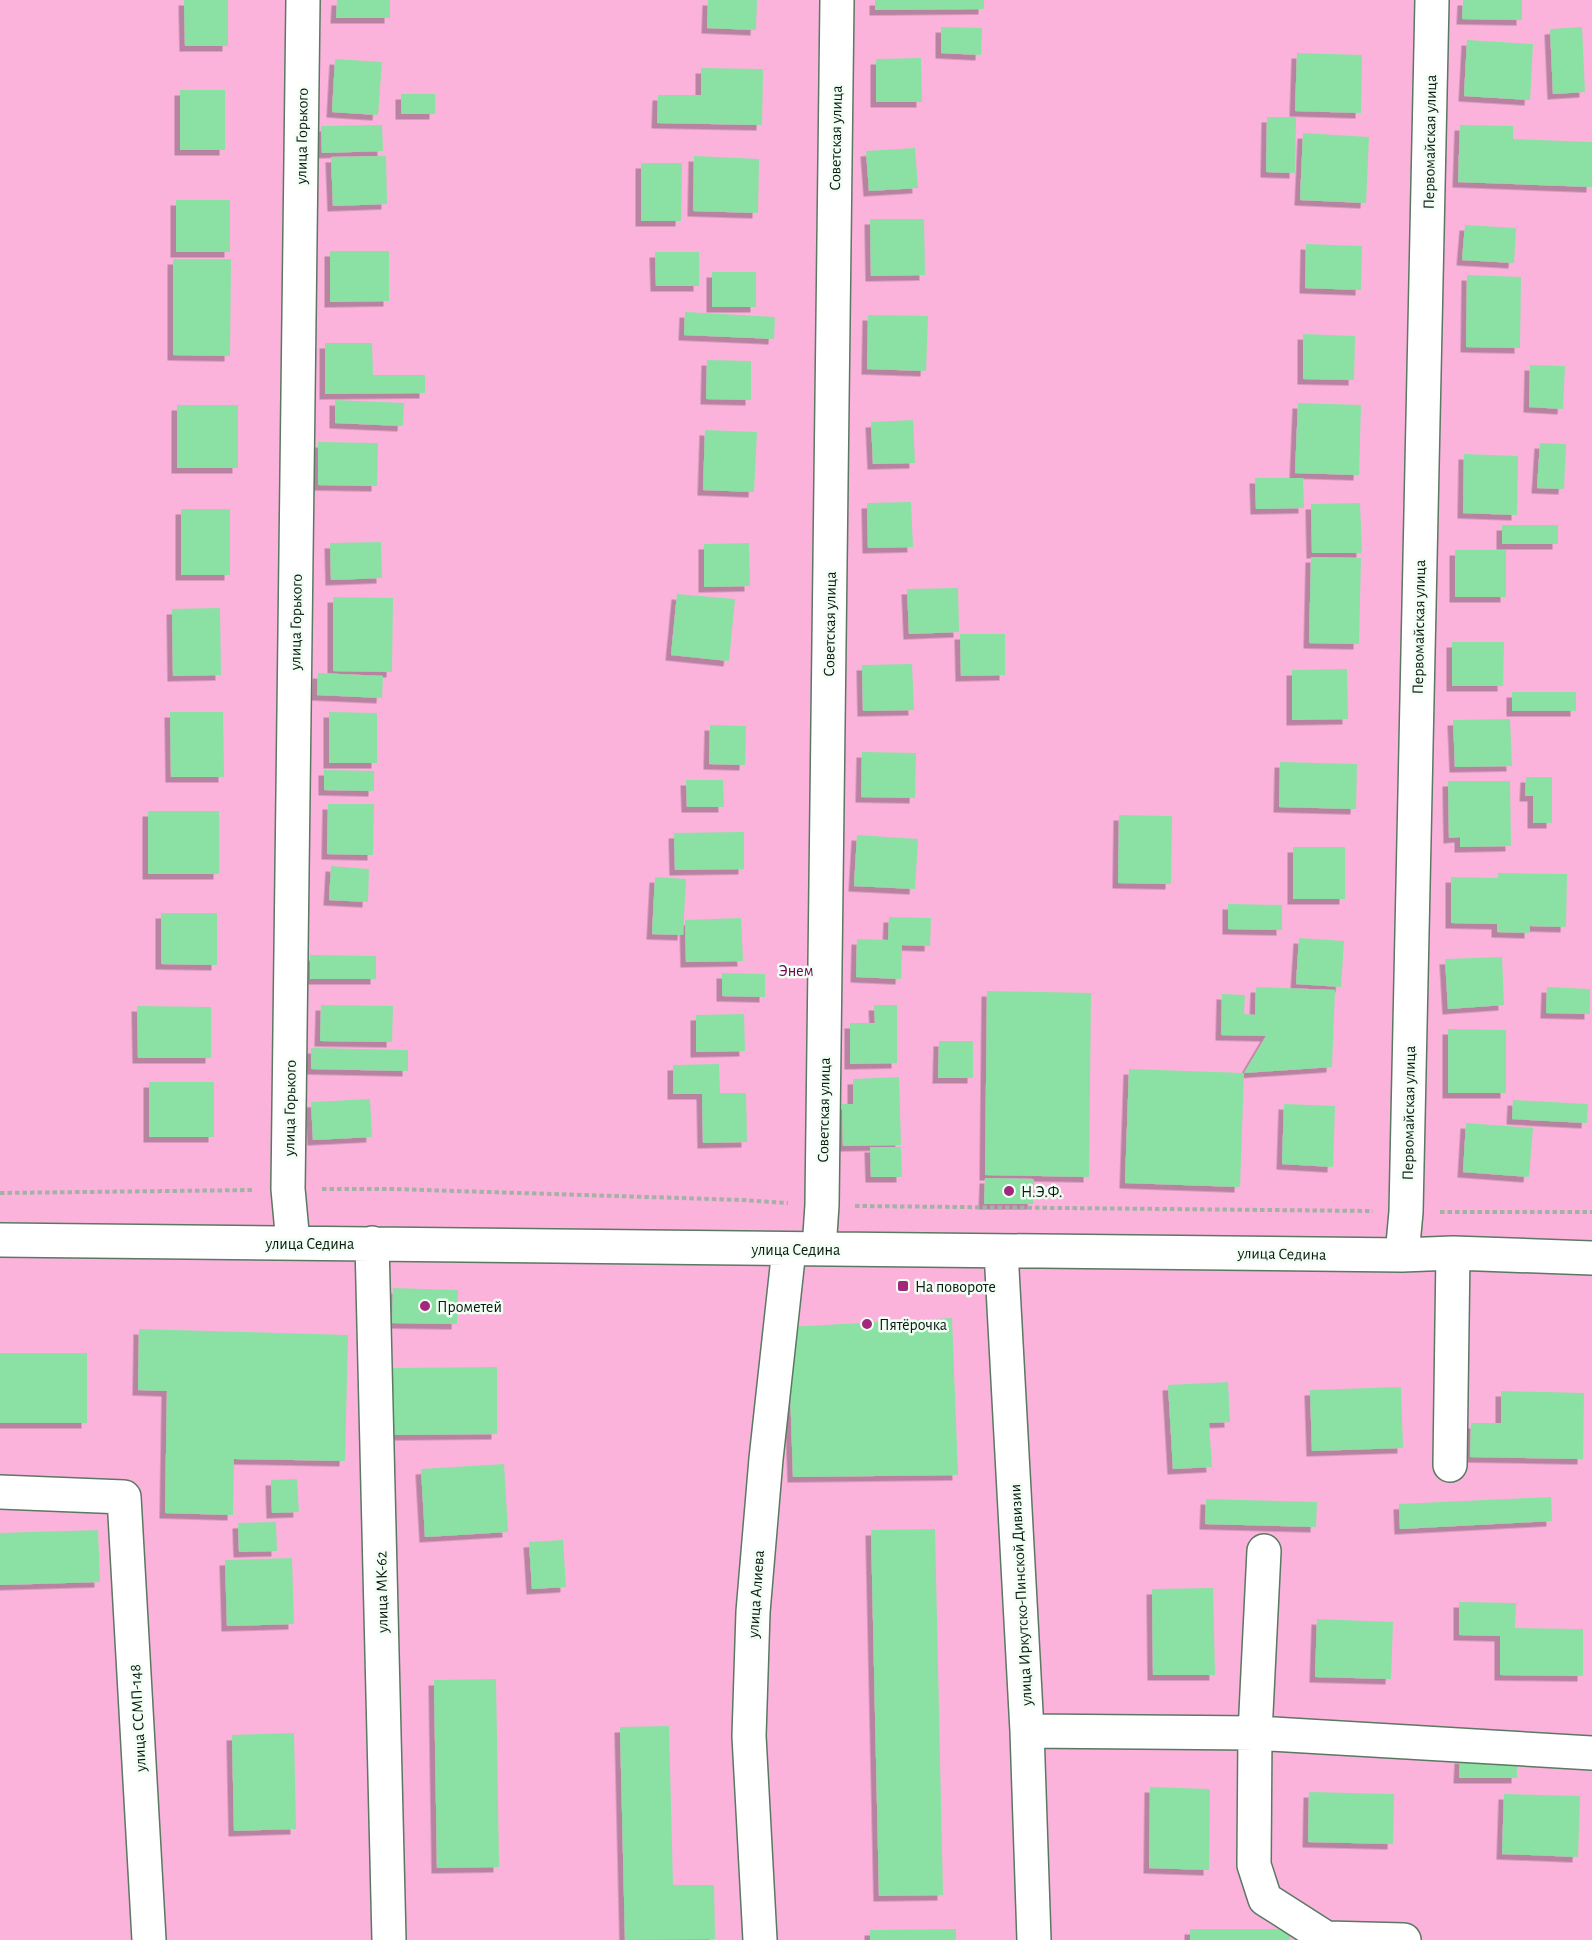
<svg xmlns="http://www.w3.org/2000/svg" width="1592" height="1940" viewBox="0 0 1592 1940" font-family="'Alegreya Sans',sans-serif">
<defs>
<filter id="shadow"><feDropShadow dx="-5.5" dy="5.5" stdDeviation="0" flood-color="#0004"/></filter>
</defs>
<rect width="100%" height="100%" fill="#f1fef4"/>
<path fill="#fbb3dc" d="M0,0H1592V1940H0Z"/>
<path fill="#8be1a4" filter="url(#shadow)" d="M184,0H228V46H185Z
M337,0H390V18H336Z
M708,0H757L756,30L707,28Z
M875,0H984V9L875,10Z
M1463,0H1522V20L1462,19Z
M941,27L982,28L981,55L941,53Z
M1582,27L1585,92L1553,94L1550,29Z
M1467,40L1533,44L1530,100L1464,96Z
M1297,53L1362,55L1361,113L1295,111Z
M921,58L922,102H876V59Z
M335,59L382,62L378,115L332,112Z
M701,68L763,69L762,125L657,123L658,95H701Z
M180,90H225V150H180Z
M401,94H435V114H401Z
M1267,117H1296L1295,173L1266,172Z
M382,125L383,151L322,153L321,126Z
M1460,125L1513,126V139L1592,142V187L1458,182Z
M1303,133L1369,137L1366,203L1300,200Z
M915,148L918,188L869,191L866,151Z
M386,156L387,204L333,206L331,157Z
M694,156L759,159L758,213L693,211Z
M641,163H682L681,221H641Z
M176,200H230V252H176Z
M870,219H924L925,275L871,276Z
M1465,225L1516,228L1514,263L1462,260Z
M1306,244L1362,246L1361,290L1305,288Z
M330,251H389V301L330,302Z
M655,252H699V286H656Z
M173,259H231L230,356L173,355Z
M712,272H756V307H712Z
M1467,275L1521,277L1520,348L1466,347Z
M685,312L775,317L774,339L684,335Z
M868,315L928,316L926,371L867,369Z
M1303,334L1355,336L1354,380L1303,379Z
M325,343H372L373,375H425V393L325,394Z
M707,360L751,361V400L706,399Z
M1530,365L1565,366L1563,409L1529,407Z
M335,400L404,403L403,426L335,423Z
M1298,403L1361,405L1359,475L1295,473Z
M177,405H238V468H177Z
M913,420L915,463L873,464L871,422Z
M705,430L757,432L754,492L703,490Z
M318,442L378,443L377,486L318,485Z
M1540,443L1566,444L1564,489L1537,488Z
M1464,454L1518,456L1517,515L1463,513Z
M1255,478H1303L1304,508L1256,509Z
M911,502L913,547L868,548L867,503Z
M1360,503L1362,553H1312L1311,504Z
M181,509H230V575H181Z
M1502,525H1558V544H1502Z
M381,542L382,578L331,580L330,543Z
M749,543L750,586L704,587V544Z
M1455,550H1506V597H1455Z
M1311,557L1361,558L1359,644L1309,643Z
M958,588L959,632L909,634L907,589Z
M677,594L735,599L729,661L671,655Z
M333,597L393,598L392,672L333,671Z
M220,608L221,675L173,676L172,609Z
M960,634H1005V675L961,676Z
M1452,642H1504L1503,686H1452Z
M912,664L914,710L863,711L862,665Z
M1347,669L1348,719L1292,720V670Z
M318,673L383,676L382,698L317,695Z
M1512,692H1576V711H1512Z
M170,712H223L224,777H171Z
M329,712L377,713V763H329Z
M1510,719L1512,766L1455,767L1453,720Z
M710,725L746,726L745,765L709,764Z
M862,752L916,753L915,798L861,797Z
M1280,762L1357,764L1356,809L1279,807Z
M324,770L374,771V791L324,790Z
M1526,777H1552V823H1533V796H1525Z
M686,780H723L724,807H687Z
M1448,781H1510L1511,846L1460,847V837L1449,838Z
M328,804H374L373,855L327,854Z
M148,811H219V874H148Z
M1119,815L1172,816L1171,884L1118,883Z
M744,832V869L675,870L674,833Z
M857,835L918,839L915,889L854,886Z
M1293,847H1345V899H1293Z
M331,866L369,869L368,902L329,900Z
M1498,873L1567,874L1566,927L1530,926V933L1497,932V924L1451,923V877L1498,878Z
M655,877L686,879L683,935L652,934Z
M1228,904L1282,905V930L1228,929Z
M161,913H217V965L161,964Z
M889,917L931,918L930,946L902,945L901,979L856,977L857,939L888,940Z
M741,918L743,961L686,962L685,920Z
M1299,938L1344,941L1341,987L1296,984Z
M310,955L376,956V979H310Z
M1502,957L1504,1005L1448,1009L1445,959Z
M722,973L765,974V997L722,996Z
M1256,987L1335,990L1332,1067L1244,1073L1240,1187L1125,1183L1129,1069L1244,1073L1266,1036L1221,1035L1222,994L1245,995L1244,1014L1255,1015Z
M1547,987L1590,989V1014L1546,1013Z
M987,991L1091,993L1089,1177L985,1175Z
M321,1005L393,1006L392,1042L320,1041Z
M874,1005H897V1063L850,1064V1023H875Z
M137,1006L211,1007V1058H138Z
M744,1014L745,1051L696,1052V1015Z
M1448,1029L1506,1030V1093H1448Z
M939,1041H973V1078H938Z
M311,1048L408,1050V1071L311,1069Z
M719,1064L720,1093H746L747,1142L703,1143L702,1094H673V1065Z
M899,1077L901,1145L843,1146L842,1104H853V1079Z
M149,1082H214V1137H149Z
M370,1099L372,1137L313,1140L311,1102Z
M1513,1100L1588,1104L1587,1123L1512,1119Z
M1284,1104L1335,1106L1333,1167L1282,1164Z
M1466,1123L1533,1128L1529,1177L1463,1172Z
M870,1147H901L902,1177H871Z
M985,1178L1034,1179L1033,1204H984Z
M393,1288L458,1290L457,1324L392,1323Z
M952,1318L958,1475L793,1477L788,1327Z
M139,1329L348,1335L345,1461L234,1459L233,1515L165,1513L167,1391L138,1390Z
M0,1353H87V1423H0Z
M497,1367V1434L393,1435V1368Z
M1228,1382L1230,1422L1209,1423L1212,1467L1173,1469L1168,1385Z
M1401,1387L1403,1448L1312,1451L1310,1390Z
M1501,1391L1584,1393L1583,1459L1470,1457L1471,1423H1501Z
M504,1464L508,1532L425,1537L421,1469Z
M297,1479L299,1512L272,1513L271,1480Z
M1551,1497L1552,1521L1400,1529L1399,1504Z
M1206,1499L1317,1502L1316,1527L1205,1524Z
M276,1522L277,1551L239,1552L238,1523Z
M935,1529L943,1895L879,1896L871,1530Z
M98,1530L100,1582L0,1585V1533Z
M563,1540L566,1587L532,1589L529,1542Z
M292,1558L294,1624L227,1626L225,1560Z
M1213,1588L1215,1675H1153L1152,1589Z
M1459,1602L1516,1603L1515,1628L1583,1629V1676L1500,1675V1636L1459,1635Z
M1317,1619L1393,1622L1391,1679L1315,1677Z
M496,1679L499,1867L437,1868L434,1680Z
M669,1726L673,1885H714L715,1939L625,1940L620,1727Z
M294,1733L296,1829L234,1831L232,1735Z
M1460,1758L1517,1759V1778H1459Z
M1150,1787L1210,1789L1209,1870L1149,1868Z
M1309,1792L1394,1794L1393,1844L1308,1842Z
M1504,1794L1580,1796L1578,1857L1502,1854Z
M956,1929V1940H870V1930Z
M1190,1929H1290V1940H1190Z"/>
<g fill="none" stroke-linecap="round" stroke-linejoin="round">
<g stroke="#5a7862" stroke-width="36">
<path id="minor" d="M0,1240L1402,1255L1453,1253L1592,1258
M293,1243L288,1189L303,0
M372,1243L389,1940
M819,1249L822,1205L837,0
M1001,1251L1027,1731L1034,1940
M1402,1255L1406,1212L1432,0
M1450,1465L1453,1253
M0,1492L124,1497L149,1940
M1264,1551L1255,1733L1254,1865L1265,1899L1326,1938
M1027,1731L1255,1733L1592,1753
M760,1940L749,1736L753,1612L766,1459L789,1249
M1324,1940L1326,1938L1404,1940"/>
</g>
<path stroke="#a4b1a7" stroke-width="4" stroke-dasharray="4.5 3" stroke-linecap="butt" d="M322,1189H393L743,1200L788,1203
M0,1193L254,1190
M855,1206L1373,1211
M1440,1212H1592"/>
<use href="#minor" stroke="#fff" stroke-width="33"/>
</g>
<g fill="#a3277b" stroke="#f1fef4" stroke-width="2">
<circle cx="1009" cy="1191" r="6"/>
<rect x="897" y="1280" width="12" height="12" rx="3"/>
<circle cx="425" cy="1306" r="6"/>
<circle cx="867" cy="1324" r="6"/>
</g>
<g text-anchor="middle" stroke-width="5" stroke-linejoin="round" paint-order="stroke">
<g font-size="16" fill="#0c1810" stroke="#f1fef4">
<text transform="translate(301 136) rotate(-89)" y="6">улица Горького</text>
<text transform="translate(835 138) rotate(-89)" y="6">Советская улица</text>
<text transform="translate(1429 142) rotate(-89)" y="6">Первомайская улица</text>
<text transform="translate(295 622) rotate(-89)" y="6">улица Горького</text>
<text transform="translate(829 624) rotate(-89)" y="6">Советская улица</text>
<text transform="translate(1418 627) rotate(-89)" y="6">Первомайская улица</text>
<text transform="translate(289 1108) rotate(-89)" y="6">улица Горького</text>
<text transform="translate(823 1110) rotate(-89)" y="6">Советская улица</text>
<text transform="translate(1408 1113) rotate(-89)" y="6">Первомайская улица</text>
<text x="310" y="1249">улица Седина</text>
<text x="796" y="1255">улица Седина</text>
<text transform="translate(1282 1253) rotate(1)" y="6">улица Седина</text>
<text transform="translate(381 1592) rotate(-91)" y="6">улица МК-62</text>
<text transform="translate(755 1594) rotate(-86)" y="6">улица Алиева</text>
<text transform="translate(1020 1595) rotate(-93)" y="6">улица Иркутско-Пинской Дивизии</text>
<text transform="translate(137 1718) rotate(-93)" y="6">улица ССМП-148</text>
</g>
<g font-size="16" fill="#6c044f" stroke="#f1fef4">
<text x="796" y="976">Энем</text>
</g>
<g font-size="16" fill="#0c1810" stroke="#f1fef4" text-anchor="start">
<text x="1021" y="1197">Н.Э.Ф.</text>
<text x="915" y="1292">На повороте</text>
<text x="437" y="1312">Прометей</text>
<text x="879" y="1330">Пятёрочка</text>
</g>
</g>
</svg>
